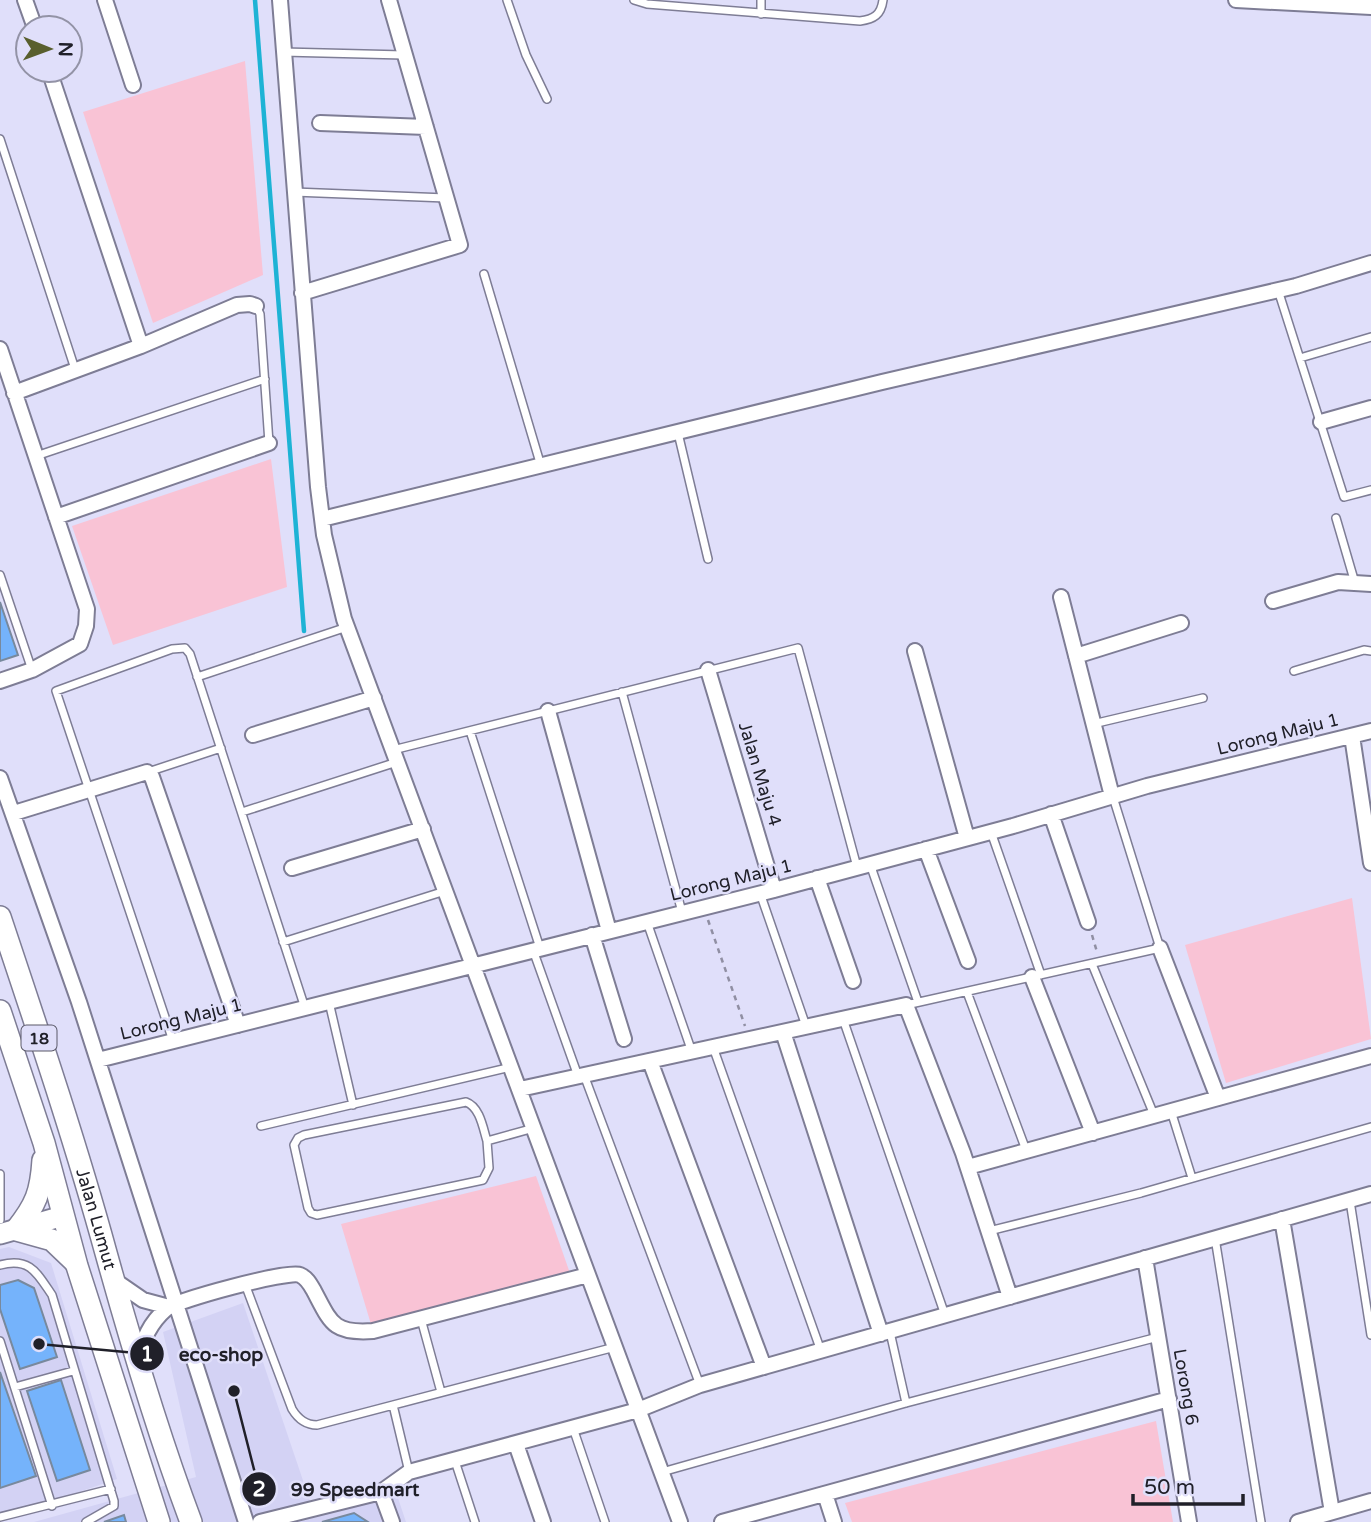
<svg xmlns="http://www.w3.org/2000/svg" width="1371" height="1522" viewBox="0 0 1371 1522" font-family="'Varela Round',sans-serif">
<rect width="100%" height="100%" fill="#e0dffa"/>
<path fill="#d3d2f4" d="M9,1247L51,1263L117,1479L0,1519V1249Z
M243,1303L314,1513L395,1489L406,1522H34L196,1477L163,1332Z"/>
<path fill="#f9c3d5" d="M245,61L263,275L153,323L83,112Z
M271,459L287,587L113,645L72,526Z
M1352,898L1371,1039L1226,1083L1185,945Z
M536,1176L572,1279L373,1331L341,1224Z
M1156,1421L1173,1522H852L845,1503Z"/>
<g fill="none" stroke-linecap="round" stroke-linejoin="round">
<path stroke="#1eb3d5" stroke-width="4.5" d="M255,0L304,631"/>
</g>
<path fill="#75b3fb" stroke="#78899d" stroke-width="2" d="M0,602L18,655L0,661Z
M18,1280L34,1288L57,1357L20,1369L0,1309V1285Z
M0,1372L36,1476L0,1488Z
M61,1380L90,1470L57,1481L27,1391Z
M354,1513L368,1522H322Z
M124,1515L126,1522H104Z"/>
<g fill="none" stroke-linecap="round" stroke-linejoin="round">
<g stroke="#7e7d95" stroke-width="10">
<path id="lane" d="M507,0L526,55L547,99
M634,0L647,4L860,21C874,19 881,15 883,0
M761,0V14
M283,52L404,55
M0,139L75,369
M294,192L446,198
M484,274L541,466
M1278,290L1344,497L1371,490
M256,306L260,314L269,443
M1300,358L1371,337
M678,433L708,559
M36,456L265,379
M1336,518L1355,583
M0,575L32,670
M1294,671L1364,650L1371,651
M197,677L347,627
M622,692L682,912
M1093,724L1203,698
M470,731L540,948
M393,750L798,648L857,867
M148,772L221,748
M242,812L397,762
M991,832L1041,975
M870,864L918,1002
M760,893L806,1026
M647,922L692,1052
M283,942L445,891
M533,950L578,1076
M1092,964L1154,1115
M967,992L1026,1150
M329,1002L353,1105
M906,1005L1160,948L1113,797
M843,1019L945,1315
M173,1041L56,691L172,649L185,648L190,654L305,1008
M713,1047L821,1351
M584,1075L700,1385
M1171,1111L1192,1178
M261,1126L511,1067
M487,1141L489,1168L483,1180L317,1215L311,1213L308,1208L294,1145L298,1138L304,1135L466,1102C480,1107 483,1128 487,1141L534,1128
M0,1174V1220
M1350,1201L1371,1335
M989,1231L1141,1193L1371,1127
M1215,1238L1261,1522
M0,1265C30,1257 37,1273 52,1295L114,1501V1506L86,1522
M245,1284L292,1409C298,1419 306,1425 317,1425L615,1347
M421,1319L441,1392
M890,1332L906,1403
M0,1341L52,1506
M15,1387L73,1371
M393,1405L409,1472
M573,1428L605,1522
M455,1461L475,1522
M662,1472L906,1403L1158,1337
M0,1517L111,1489"/>
</g>
<g stroke="#7e7d95" stroke-width="18">
<path id="street" d="M25,0L35,28
M105,0L133,85
M280,0L318,487L324,535L344,619L680,1522
M1236,0L1371,7
M49,70L141,346
M320,123L426,127
M302,293L460,245L389,0
M0,349L87,609L86,626L80,644L32,670L0,681
M14,393L141,346L237,305L250,304L256,306
M1321,422L1371,408
M56,517L269,443
M322,519L882,382L1296,286L1371,263
M1061,597L1112,796
M1273,601L1338,582L1371,584
M915,651L967,838
M1076,656L1181,623
M708,670L774,890
M548,711L609,931
M253,735L374,698
M1352,736L1371,863
M0,778L79,1002L246,1522
M14,813L147,772L152,777L238,1025
M1051,814L1088,922
M926,849L968,961
M292,868L423,829
M817,878L853,981
M592,935L624,1039
M1160,948L1218,1098
M1032,977L1093,1133
M783,1032L881,1334
M98,1060L774,890L1013,826L1147,786L1371,731
M650,1061L764,1367
M520,1089L906,1005L963,1153L1010,1297
M968,1167L1371,1056
M1282,1219L1332,1512
M1145,1258L1189,1522
M114,1280L143,1300L169,1307
M138,1360C143,1339 150,1323 166,1309C177,1300 288,1270 300,1275C307,1278 310,1284 314,1291C331,1323 333,1334 373,1331L588,1275
M516,1444L543,1522
M381,1492L392,1522
M825,1494L834,1522
M260,1522L381,1492L409,1472L638,1410L700,1385L1371,1194
M722,1522L1169,1399
M1298,1522L1371,1501"/>
</g>
<g stroke="#7e7d95" stroke-width="23">
<path id="secondary" d="M0,1234L63,1216"/>
</g>
<g stroke="#7e7d95" stroke-width="24">
<g id="primary">
<path id="s1" d="M0,917C37,1028 75,1140 106,1253C131,1343 158,1434 191,1522"/>
<path d="M0,1011L44,1143L77,1266L159,1522"/>
<path d="M43,1160C41,1192 36,1205 16,1230L52,1240L74,1261"/>
</g>
</g>
<path stroke="#908fa3" stroke-width="2.5" stroke-dasharray="5 5" stroke-linecap="butt" d="M708,920L745,1026
M1092,935L1097,952"/>
<use href="#lane" stroke="#fff" stroke-width="7"/>
<use href="#street" stroke="#fff" stroke-width="14"/>
<use href="#secondary" stroke="#fff" stroke-width="19"/>
<use href="#primary" stroke="#fff" stroke-width="21"/>
</g>
<g text-anchor="middle" stroke-width="5" stroke-linejoin="round" paint-order="stroke">
<rect fill="#e0dffa" stroke="#5a5968" stroke-width="2" x="21.5" y="1025.5" width="35" height="25" rx="5"/>
<g font-size="16" font-weight="bold" fill="#202029">
<text x="39" y="1044">18</text>
</g>
<g font-size="18" fill="#202029" stroke="#e0dffa">
<text transform="translate(1278 734) rotate(-14)" y="6">Lorong Maju 1</text>
<text transform="translate(760 774) rotate(73)" y="6">Jalan Maju 4</text>
<text transform="translate(731 880) rotate(-14)" y="6">Lorong Maju 1</text>
<text transform="translate(181 1019) rotate(-14)" y="6">Lorong Maju 1</text>
<text dy="6" stroke="none"><textPath href="#s1" startOffset="317">Jalan Lumut</textPath></text>
<text transform="translate(1186 1387) rotate(80)" y="6">Lorong 6</text>
</g>
</g>
<path fill="none" stroke="#202029" stroke-width="2.5" d="M39 1344L147 1354M234 1391L259 1489"/>
<g fill="#202029" stroke="#e0dffa" stroke-width="2.5">
<circle cx="39" cy="1344" r="7"/>
<circle cx="234" cy="1391" r="7"/>
<circle cx="147" cy="1354" r="18"/>
<circle cx="259" cy="1489" r="18"/>
</g>
<g font-size="21" text-anchor="middle" font-weight="bold" fill="#fff">
<text x="147" y="1361">1</text>
<text x="259" y="1496">2</text>
</g>
<g font-size="19" text-anchor="middle" font-weight="bold" fill="#202029" stroke="#e0dffa" stroke-width="5" stroke-linejoin="round" paint-order="stroke">
<text x="221" y="1361">eco-shop</text>
<text x="355" y="1496">99 Speedmart</text>
</g>
<g transform="translate(49 49) rotate(91)"><circle r="33" fill="#e0dffa" stroke="#9393a6" stroke-width="2"/>
<path d="M0-5L12 26L0 18L-12 26Z" fill="#595f2e"/>
<text y="-10" font-size="19" font-weight="bold" text-anchor="middle" fill="#202029">N</text>
</g>
<path d="M1133 1494v10h110v-10" fill="none" stroke="#202029" stroke-width="3.5"/>
<text x="1144" y="1494" font-size="21" fill="#202029" stroke="#e0dffa" stroke-width="5" paint-order="stroke">50 m</text>
</svg>
